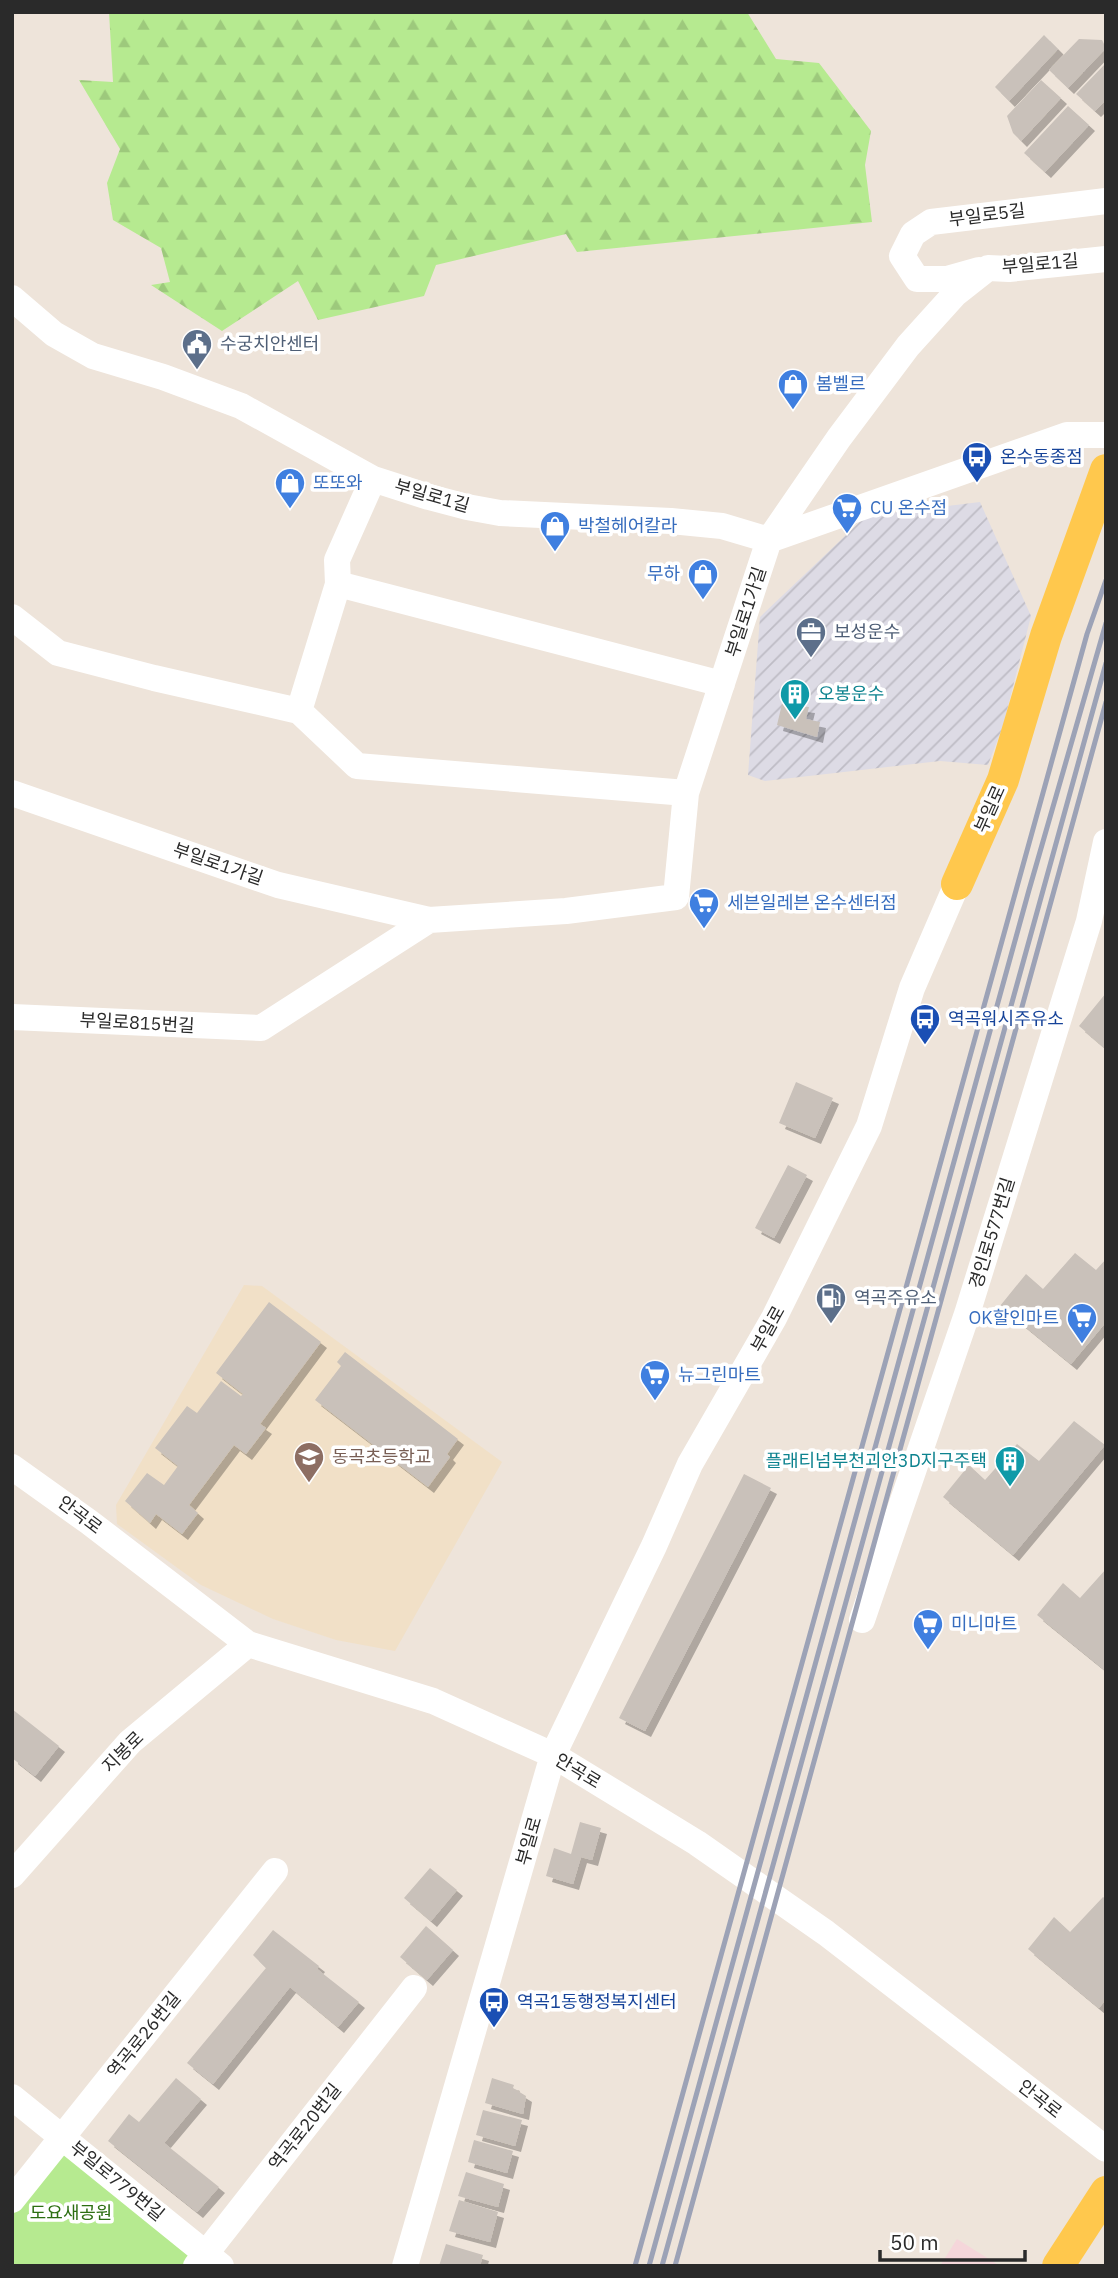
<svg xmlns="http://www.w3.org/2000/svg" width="1118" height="2278" viewBox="0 0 1118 2278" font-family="'IBM Plex Sans','Noto Sans KR',sans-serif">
<defs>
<pattern id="industrial-furrows" width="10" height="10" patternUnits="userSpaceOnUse" patternTransform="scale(1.75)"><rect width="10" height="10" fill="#dddbe5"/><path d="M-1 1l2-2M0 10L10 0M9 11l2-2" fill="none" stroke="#bebcc5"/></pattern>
<pattern id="forest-firs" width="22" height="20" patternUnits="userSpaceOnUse" patternTransform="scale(1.75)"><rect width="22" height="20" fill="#b6ea90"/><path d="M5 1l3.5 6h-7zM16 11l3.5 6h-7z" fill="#9dc97c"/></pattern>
<filter id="shadow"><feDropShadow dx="6" dy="6" stdDeviation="0" flood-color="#0004"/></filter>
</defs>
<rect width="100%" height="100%" fill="#eee4da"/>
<path fill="url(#industrial-furrows)" d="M980,502L1031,616L1003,726L988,765L940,761L765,781L748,775L760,617L866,516Z"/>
<path fill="#f1e0c7" d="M244,1285L262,1286L502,1462L395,1651L336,1640L273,1619L201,1585L117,1524L116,1505Z"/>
<path fill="#f5d6da" d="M957,2239L1000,2266H940Z"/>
<path fill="url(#forest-firs)" d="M109,12H747L776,59L819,63L871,131L865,165L872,222L577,252L566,234L436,265L424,296L318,320L298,281L222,331L151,285L170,282L161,248L113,220L107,183L120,149L79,80L113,82Z"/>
<path fill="#b6ea90" d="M63,2137L206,2254L196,2266H12V2200Z"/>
<path fill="#c9c1ba" filter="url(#shadow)" d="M1044,35L1058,49L1009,101L995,87Z
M1079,39L1102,40L1106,48L1068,88L1049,70Z
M1106,63V100L1095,111L1076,94Z
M1041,80L1061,98L1021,141L1013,133L1007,116Z
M1068,106L1089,125L1045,172L1024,153Z
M782,704L809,707L806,719L820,722L817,737L777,725Z
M1106,993V1049L1079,1026Z
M796,1082L833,1098L815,1138L779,1123Z
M788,1165L807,1175L774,1238L755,1228Z
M1075,1253L1096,1270L1106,1259V1322L1071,1364L1000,1306L1026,1274L1043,1289Z
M269,1302L321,1342L260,1424L266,1428L246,1454L234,1445L189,1505L198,1513L182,1534L156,1514L150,1523L125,1501L147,1473L164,1485L178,1466L155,1448L187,1406L197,1413L221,1381L241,1396L243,1394L216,1373Z
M345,1352L458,1439L447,1454L450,1457L428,1487L315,1400L341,1366L337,1362Z
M1074,1421L1105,1445L1013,1555L943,1497L969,1465L985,1480L1017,1444L1039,1461Z
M744,1474L771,1488L645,1731L619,1718Z
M1106,1569V1671L1037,1615L1063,1583L1080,1598Z
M12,1709L59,1746L35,1776L12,1758Z
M580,1822L601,1828L592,1860L581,1857L573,1884L546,1876L554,1848L571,1854Z
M430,1868L457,1890L431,1921L404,1898Z
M1103,1897L1106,1899V1999L1099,2008L1028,1949L1054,1917L1070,1932Z
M426,1926L453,1950L427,1980L400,1957Z
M273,1930L319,1966L317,1969L359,2002L338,2027L290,1987L213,2084L187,2063L266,1968L253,1955Z
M176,2078L201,2099L164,2143L219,2187L197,2212L108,2141L129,2114L139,2122Z
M492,2078L514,2085L513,2088L526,2096L523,2114L485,2103Z
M483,2110L522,2120L515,2146L476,2135Z
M474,2140L513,2151L507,2173L468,2162Z
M466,2172L504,2184L498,2207L458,2196Z
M459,2200L498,2212L490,2242L449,2231Z
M446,2244L483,2255L480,2266H439Z"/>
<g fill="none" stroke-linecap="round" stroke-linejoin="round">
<path stroke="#fff" stroke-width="26" d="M979,270L947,279H917L902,256L913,234L931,222L1106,201
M12,298L54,334L93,356L163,377L241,406L373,479L429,497L467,507L500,513L671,521L722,526L769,540L1067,435H1106
M338,584L722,684
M12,617L58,653L154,678L299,711L357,766L686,793
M299,711L338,584L337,560L373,479
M12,793L278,885L429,920
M12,1017L261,1028L429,920L566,911L676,897L686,793L769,540L839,438L908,346L955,294L988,268L1009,269L1106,259
M12,1467L89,1522L248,1644L433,1701L553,1755L697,1843L826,1933L1106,2149
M862,1620L967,1314L1089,921L1106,842
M12,1875L130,1742L248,1644
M12,2097L221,2266
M12,2200L275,1871
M196,2266L414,1988
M405,2266L553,1755L654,1546L690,1464L774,1318L869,1126L912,988L957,884"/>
<path stroke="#ffc84d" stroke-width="32" d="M957,884L1003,780L1046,636L1106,470
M1058,2266L1106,2192"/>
<path stroke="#9ca2b6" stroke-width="5" d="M635,2266L1087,634L1106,580
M649,2266L1029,890L1106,623
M662,2266L1106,663
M675,2266L1106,702"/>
</g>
<defs>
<g id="civic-pin" transform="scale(1.575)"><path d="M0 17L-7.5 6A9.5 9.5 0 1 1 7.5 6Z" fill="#5c6f8a" stroke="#fff"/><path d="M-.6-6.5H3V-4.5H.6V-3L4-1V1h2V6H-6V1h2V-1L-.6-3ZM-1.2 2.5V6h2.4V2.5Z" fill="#fff"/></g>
<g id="shop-pin" transform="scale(1.575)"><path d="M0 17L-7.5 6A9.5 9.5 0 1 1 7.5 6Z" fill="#3f7fe0" stroke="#fff"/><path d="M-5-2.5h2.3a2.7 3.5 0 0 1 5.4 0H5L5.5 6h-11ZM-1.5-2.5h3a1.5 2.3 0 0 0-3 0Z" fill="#fff"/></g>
<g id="bus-pin" transform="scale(1.575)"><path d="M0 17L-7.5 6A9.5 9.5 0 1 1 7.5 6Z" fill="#1a4fb4" stroke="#fff"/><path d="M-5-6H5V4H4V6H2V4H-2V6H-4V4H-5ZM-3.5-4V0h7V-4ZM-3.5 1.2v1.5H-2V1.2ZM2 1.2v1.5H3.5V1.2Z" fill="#fff"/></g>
<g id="supermarket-pin" transform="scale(1.575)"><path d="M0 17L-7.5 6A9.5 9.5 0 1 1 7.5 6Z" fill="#3f7fe0" stroke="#fff"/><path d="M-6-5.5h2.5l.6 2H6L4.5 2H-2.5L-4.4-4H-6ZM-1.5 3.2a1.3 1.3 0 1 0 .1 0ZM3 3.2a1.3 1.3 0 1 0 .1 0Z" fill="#fff"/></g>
<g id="office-pin" transform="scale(1.575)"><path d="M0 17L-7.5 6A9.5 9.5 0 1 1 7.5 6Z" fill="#5c6f8a" stroke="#fff"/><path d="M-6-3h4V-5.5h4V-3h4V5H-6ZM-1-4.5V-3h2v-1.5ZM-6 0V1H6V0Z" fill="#fff"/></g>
<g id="building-pin" transform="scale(1.575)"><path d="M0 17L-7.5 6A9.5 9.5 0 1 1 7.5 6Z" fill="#0f9aa8" stroke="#fff"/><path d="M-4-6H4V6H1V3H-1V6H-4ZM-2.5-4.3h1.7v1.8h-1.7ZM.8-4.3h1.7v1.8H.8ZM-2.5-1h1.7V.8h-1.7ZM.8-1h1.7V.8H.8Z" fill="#fff"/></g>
<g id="fuel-pin" transform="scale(1.575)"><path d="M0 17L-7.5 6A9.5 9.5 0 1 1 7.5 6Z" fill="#5c6f8a" stroke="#fff"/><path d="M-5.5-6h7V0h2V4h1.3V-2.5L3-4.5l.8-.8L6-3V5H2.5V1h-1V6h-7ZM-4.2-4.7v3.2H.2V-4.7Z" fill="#fff"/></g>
<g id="school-pin" transform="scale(1.575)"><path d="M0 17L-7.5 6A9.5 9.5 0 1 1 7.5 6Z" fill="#8d6e63" stroke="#fff"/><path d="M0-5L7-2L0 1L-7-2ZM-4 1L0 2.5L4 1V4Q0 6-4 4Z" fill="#fff"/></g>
</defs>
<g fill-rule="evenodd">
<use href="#civic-pin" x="197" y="344"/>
<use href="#shop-pin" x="793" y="384"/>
<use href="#bus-pin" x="977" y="457"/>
<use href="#shop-pin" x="290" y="483"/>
<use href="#supermarket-pin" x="847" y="508"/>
<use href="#shop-pin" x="555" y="526"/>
<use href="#shop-pin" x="703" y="574"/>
<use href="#office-pin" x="811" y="632"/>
<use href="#building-pin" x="795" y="694"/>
<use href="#supermarket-pin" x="704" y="903"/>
<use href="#bus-pin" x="925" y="1019"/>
<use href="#fuel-pin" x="831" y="1298"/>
<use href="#supermarket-pin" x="1082" y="1318"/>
<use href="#supermarket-pin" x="655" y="1375"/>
<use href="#school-pin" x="309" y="1457"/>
<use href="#building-pin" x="1010" y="1461"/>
<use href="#supermarket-pin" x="928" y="1624"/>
<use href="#bus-pin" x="494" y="2002"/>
</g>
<g text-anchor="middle" stroke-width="7" stroke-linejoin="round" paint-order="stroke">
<g font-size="18" fill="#2a2a2a" stroke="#fff">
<text transform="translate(987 215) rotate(-7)" y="6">부일로5길</text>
<text transform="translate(1040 264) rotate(-5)" y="6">부일로1길</text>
<text transform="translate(432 496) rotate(16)" y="6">부일로1길</text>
<text transform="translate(746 612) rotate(-72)" y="6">부일로1가길</text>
<text transform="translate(990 809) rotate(-66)" y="6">부일로</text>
<text transform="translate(218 864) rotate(19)" y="6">부일로1가길</text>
<text transform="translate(137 1023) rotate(3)" y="6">부일로815번길</text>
<text transform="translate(992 1233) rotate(-73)" y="6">경인로577번길</text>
<text transform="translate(768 1329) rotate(-61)" y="6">부일로</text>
<text transform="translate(80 1515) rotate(37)" y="6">안곡로</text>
<text transform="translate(123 1752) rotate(-45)" y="6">지봉로</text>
<text transform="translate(578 1771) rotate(31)" y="6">안곡로</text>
<text transform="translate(529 1841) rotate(-74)" y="6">부일로</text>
<text transform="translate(144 2035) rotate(-51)" y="6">역곡로26번길</text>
<text transform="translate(1040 2099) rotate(38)" y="6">안곡로</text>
<text transform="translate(305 2127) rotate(-52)" y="6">역곡로20번길</text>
<text transform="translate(117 2181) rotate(39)" y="6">부일로779번길</text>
</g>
<g font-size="18" fill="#4e5e75" stroke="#fff" text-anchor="start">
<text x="220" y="350">수궁치안센터</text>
<text x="834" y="638">보성운수</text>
<text x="854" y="1304">역곡주유소</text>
</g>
<g font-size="18" fill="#366cbe" stroke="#fff" text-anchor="start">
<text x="816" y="390">봄벨르</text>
<text x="313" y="489">또또와</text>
<text x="870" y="514">CU 온수점</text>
<text x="578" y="532">박철헤어칼라</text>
<text x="680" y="580" text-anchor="end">무하</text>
<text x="727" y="909">세븐일레븐 온수센터점</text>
<text x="1059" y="1324" text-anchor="end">OK할인마트</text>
<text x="678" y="1381">뉴그린마트</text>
<text x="951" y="1630">미니마트</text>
</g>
<g font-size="18" fill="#164399" stroke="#fff" text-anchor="start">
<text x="1000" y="463">온수동종점</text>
<text x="948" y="1025">역곡워시주유소</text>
<text x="517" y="2008">역곡1동행정복지센터</text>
</g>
<g font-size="18" fill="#0d838f" stroke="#fff" text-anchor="start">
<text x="818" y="700">오봉운수</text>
<text x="987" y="1467" text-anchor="end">플래티넘부천괴안3D지구주택</text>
</g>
<g font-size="18" fill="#785e54" stroke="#fff" text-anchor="start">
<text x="332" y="1463">동곡초등학교</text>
</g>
<g font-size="18" fill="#2c6e12" stroke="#fff">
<text x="71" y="2219">도요새공원</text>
</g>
</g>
<rect width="1118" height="2278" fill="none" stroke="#2a2a2a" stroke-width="28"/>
<path d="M880 2250v10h145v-10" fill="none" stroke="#2a2a2a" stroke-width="3.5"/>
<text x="890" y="2250" font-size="21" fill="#2a2a2a" stroke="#ffffff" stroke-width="5" paint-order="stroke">50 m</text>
</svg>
